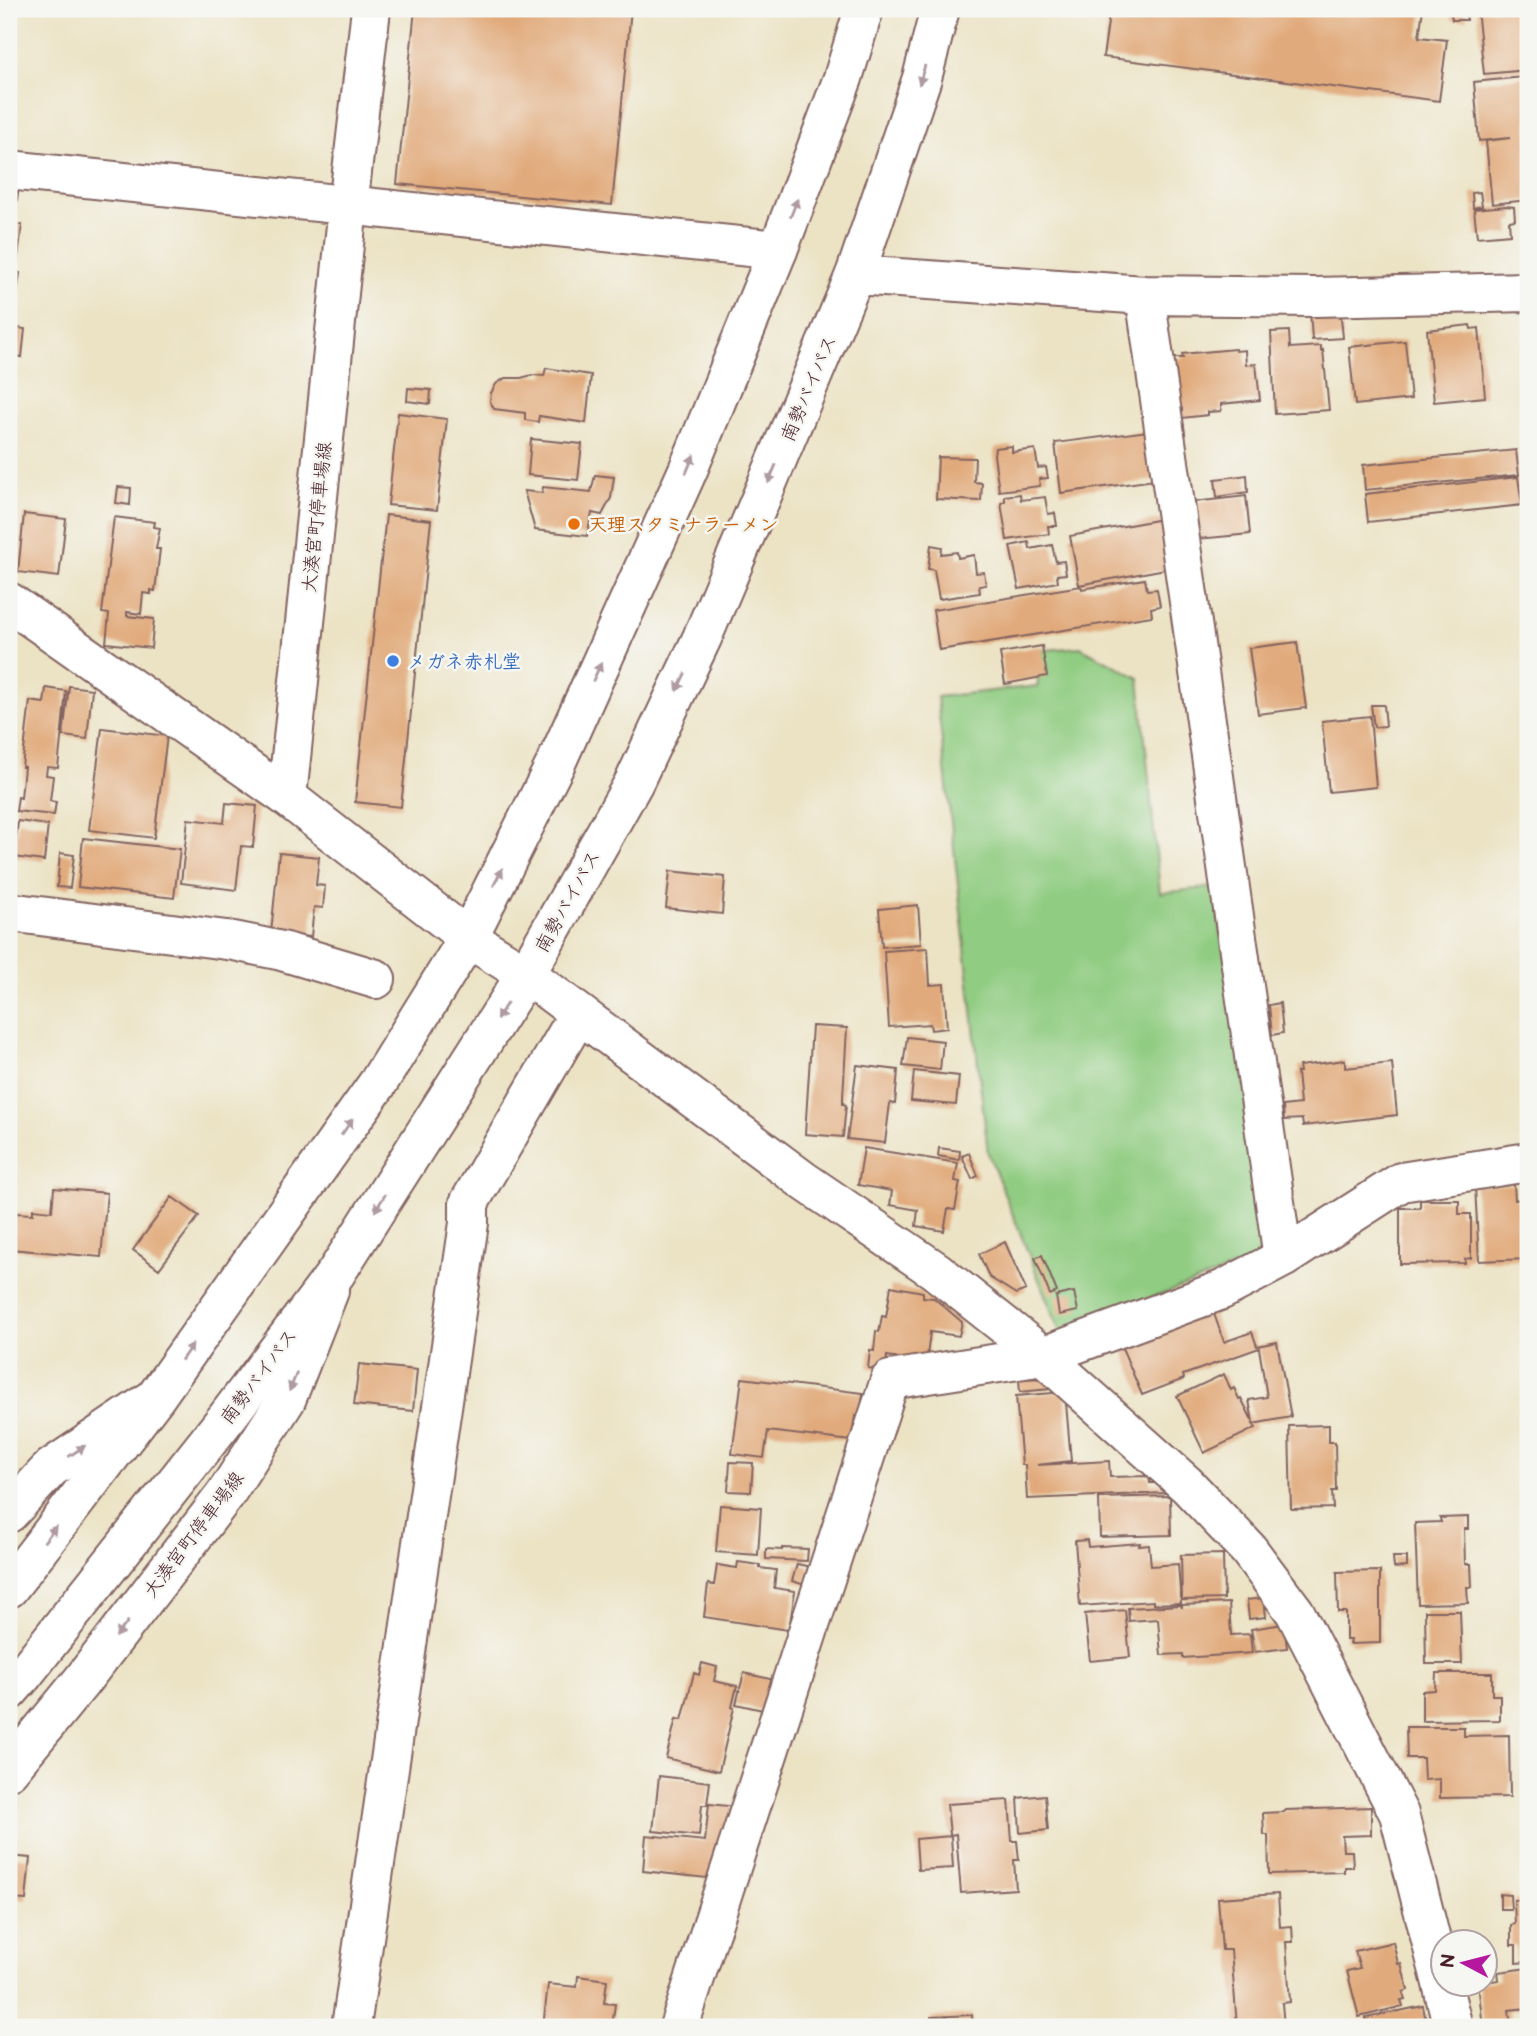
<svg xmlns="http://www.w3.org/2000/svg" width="1537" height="2036" viewBox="0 0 1537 2036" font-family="'Balsamiq Sans','Klee One',sans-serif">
<rect width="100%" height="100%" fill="#f6f6f2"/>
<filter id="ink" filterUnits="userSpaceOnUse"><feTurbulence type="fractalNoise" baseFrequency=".0143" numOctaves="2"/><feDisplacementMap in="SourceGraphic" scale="14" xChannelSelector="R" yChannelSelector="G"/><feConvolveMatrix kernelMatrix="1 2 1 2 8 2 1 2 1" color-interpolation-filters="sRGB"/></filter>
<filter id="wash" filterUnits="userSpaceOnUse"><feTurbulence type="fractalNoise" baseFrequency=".00686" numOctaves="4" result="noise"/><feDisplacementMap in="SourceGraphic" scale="28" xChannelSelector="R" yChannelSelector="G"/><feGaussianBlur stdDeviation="1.57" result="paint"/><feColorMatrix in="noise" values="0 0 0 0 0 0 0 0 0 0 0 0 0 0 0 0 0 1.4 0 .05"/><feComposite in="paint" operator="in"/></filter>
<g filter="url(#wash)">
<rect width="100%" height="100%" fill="#ece3c5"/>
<path fill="#90cc81" stroke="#6d7656" stroke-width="2" d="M1080,647L1139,678L1160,893L1214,887L1269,1238L1252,1261L1060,1332L988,1153L937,697L1038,686L1035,651Z"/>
<g id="blocks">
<path fill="#e1aa7b" d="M415,9H631L612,205L397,184Z
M1094,9H1423L1419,37L1447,40L1439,101L1103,57L1109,15L1094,12Z
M1450,9H1465L1467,20H1452Z
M1477,9H1523L1525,30H1528V40H1525L1526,48H1528V70L1484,74Z
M1523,77L1525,94H1528V200L1492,204L1486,141L1510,138L1479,141L1474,82Z
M9,192L18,193L14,220L9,219Z
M1480,192L1482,206L1473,208L1472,193Z
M1506,206L1514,207L1515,220L1509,221L1510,234L1477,237L1474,209Z
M9,224L22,225L16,272L20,273L14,315L9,314Z
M1340,307L1343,338L1312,340L1310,310Z
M1470,325L1471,329L1479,328L1485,397L1434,402L1427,330Z
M9,327L25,329L22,357L15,356L13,375L9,374Z
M1289,331L1290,348L1321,346V351L1323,350L1329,410L1275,414L1271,332Z
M1405,341L1411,399L1355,405L1349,347Z
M1235,349L1236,351L1245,350L1246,365L1256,364L1260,400L1221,404V411L1208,412V415L1182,418V409L1179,410L1174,358H1183L1182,354Z
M546,368L591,375L586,423L539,416L538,422L525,420V413L494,409L490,401L491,393L496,384L505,378H521L532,375L544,376Z
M408,388L431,390L430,404L407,401Z
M398,413L447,419L437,510L388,505Z
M1148,431L1155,480L1061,493L1055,443Z
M531,439L582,444L578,480L528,475Z
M1012,446V452L1035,449L1038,468L1046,467L1048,478L1039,479L1040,486L999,491L994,455L995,448Z
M1516,450L1519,475L1365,490L1363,465Z
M938,457L975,458L974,482L982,483L981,501L936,499Z
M595,475L614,477L611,498L602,515L592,513L587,536L535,530L524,491L542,493L543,487L591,492Z
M1247,475L1248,492L1217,497L1215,479Z
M1518,477L1522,505L1368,522L1365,494Z
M118,487L131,488L130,505L116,503Z
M1020,494L1021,500L1045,497L1048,514L1055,513L1057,526H1048L1049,534L1007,540L1001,503L1005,501V496Z
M1246,496L1250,534L1198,539L1194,502Z
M24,514L66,519L59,577L18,572Z
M386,515L431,520L401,807L355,802Z
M114,517L155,522L154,527L160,528L156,549H160L155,591L151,590V594L143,593L141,614L127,612V616L154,619L151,648L106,643L109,614L102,613Z
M1162,519L1171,568L1079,585L1070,536Z
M1029,542L1030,549L1052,545L1056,562L1064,561L1066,574L1057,575L1058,582L1019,589L1010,546Z
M931,545L942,547L941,554L957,552L958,558L974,555L976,573L984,572L986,585L979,586L980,593L939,599L934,570L928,569Z
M1145,579L1147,590L1157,589L1160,606L1151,608L1152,616L939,650L933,610L1081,586L1082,589Z
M1297,642L1306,708L1258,714L1249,648Z
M1042,646L1047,676L1005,684L1000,653Z
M69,686L92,689L87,739L63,736Z
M46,688L66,691L58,768L47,767L46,775L53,776L50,801L56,802L54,815L16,811L18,797L21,798L24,767H22L30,701L44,703Z
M1371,705H1384L1386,726L1374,727Z
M1370,716L1376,787L1329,792L1322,721Z
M102,728L167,736L154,838L89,830Z
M226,803L257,806L253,847L241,846L236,890L181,883L188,819L224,823Z
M18,821L48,825L44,861L14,857Z
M83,838L180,849L174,898L78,887Z
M60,853L74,855L70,888L57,887Z
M279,853L319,857L316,885L325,886L323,908L314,907L311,937L271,933Z
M670,871L725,877L722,914L666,908Z
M918,905L921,944L882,947L879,909Z
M928,948L930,985L944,984L947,1028L931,1030L930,1024L889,1027L884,951Z
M1280,1003L1283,1033L1272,1035L1269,1005Z
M812,1026L847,1028L843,1097V1104L846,1105L843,1137L805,1134Z
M907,1037L943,1041L940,1070L903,1066Z
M1345,1060V1068L1392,1063L1397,1115L1303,1126L1302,1119L1284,1120L1283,1106L1300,1104L1297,1072H1300L1299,1066Z
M857,1065L898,1070L895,1104L890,1103L885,1143L847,1139Z
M914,1071L959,1076L956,1105L911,1101Z
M864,1148L958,1163L955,1181L960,1182L955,1210L948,1209L944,1231L916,1226L918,1210L890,1205L892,1191L858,1185Z
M939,1148L960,1151L959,1160L938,1156Z
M969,1153L978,1176L972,1179L962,1156Z
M1514,1184L1515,1200L1521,1199L1522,1225H1528V1259L1479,1261L1475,1186Z
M54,1188L107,1193L101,1257L10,1249L14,1213L33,1214V1209L52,1211Z
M172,1197L199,1216L159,1269L133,1250Z
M1420,1200H1459V1214H1471V1258L1465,1259V1263L1400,1264V1208H1420Z
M1005,1242L1026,1290L1016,1294L989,1277L979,1254Z
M1042,1255L1057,1292L1050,1295L1035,1258Z
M891,1286L923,1292V1297L934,1298L962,1322L959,1336L930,1332L927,1357L904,1359L887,1356L885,1370L868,1368L870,1350L874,1351L876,1331L879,1332L882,1316L886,1317Z
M1074,1292L1078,1311L1059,1315L1056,1296Z
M1213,1311L1224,1342L1252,1332L1257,1346L1277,1342L1291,1417L1253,1424L1256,1428L1204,1453L1177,1396L1224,1374L1231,1390L1234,1388L1239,1399L1241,1398L1253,1422L1249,1400L1267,1397L1259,1348L1183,1375L1184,1379L1142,1395L1120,1343Z
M359,1364L417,1370L413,1411L354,1405Z
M742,1378L863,1393L860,1418L855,1416L851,1441L768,1431L764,1458L732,1454Z
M1050,1378V1389L1020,1392L1019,1379Z
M1065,1392L1071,1461L1037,1465L1109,1461L1110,1477L1149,1476L1150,1483H1164L1165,1493L1027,1499L1025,1465H1022L1016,1396Z
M1329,1425V1442H1335L1336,1491H1332L1333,1508L1291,1509L1289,1426Z
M730,1462L753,1463L751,1492L728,1491Z
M1170,1496L1171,1535L1100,1537L1099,1498Z
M720,1505L761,1508L758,1555L716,1552Z
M1468,1517V1529H1464L1465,1564H1471L1472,1587H1467L1468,1603L1418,1604L1415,1523L1441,1522L1440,1518Z
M1087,1540L1088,1547L1140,1543L1139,1546L1149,1545L1151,1566L1178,1564L1181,1603L1153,1604V1601L1080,1606L1075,1541Z
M782,1548L808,1549L807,1561L766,1559V1549L782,1550Z
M1223,1554L1224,1599L1182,1600L1181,1555Z
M1393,1557H1407V1567L1394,1568Z
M738,1562L760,1565V1568L776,1570L774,1588L795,1591L789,1630L704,1617L708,1584L714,1585L717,1565L737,1568Z
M797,1564L811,1567L805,1585L792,1581Z
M1380,1571V1643L1350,1644L1351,1640H1346V1612H1338L1337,1572Z
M1264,1598L1266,1617L1249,1619L1247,1600Z
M1229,1603L1231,1635L1250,1634L1252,1653L1183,1658V1654L1161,1655L1158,1619L1129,1621L1128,1608L1181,1605L1182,1608V1605Z
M1125,1610L1130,1657L1090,1661L1085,1614Z
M1425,1611H1460L1462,1664H1426Z
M1284,1624L1287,1648L1255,1652L1251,1629Z
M702,1663L717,1667L714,1681L737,1686L732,1707L734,1708L719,1771L666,1758L676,1719L682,1720L694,1673L699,1675Z
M744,1673L774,1680L767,1711L736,1704Z
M1436,1673H1492V1695H1500V1720L1422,1721V1691L1435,1690Z
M1406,1727H1464V1736L1509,1735L1510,1797L1440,1798V1779L1424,1780L1423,1758H1407Z
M659,1776L710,1782L707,1805H702L699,1836L653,1831Z
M1045,1795L1048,1830L1020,1833L1018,1798Z
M1009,1800L1012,1841H1017L1019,1860H1014L1016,1889L961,1893L956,1834L950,1835L947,1804Z
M709,1804L738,1807L716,1879L643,1871L646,1835L705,1841Z
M1371,1807V1835L1342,1836L1343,1851H1352L1353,1867H1344V1872L1269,1874L1268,1835H1264L1263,1813L1284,1812L1286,1810Z
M951,1836L953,1868L918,1870L916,1839Z
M9,1856L30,1858L26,1900L9,1899Z
M1278,1894L1280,1927L1292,1926L1293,1942H1286L1290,2002L1282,2003L1284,2027L1237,2026L1231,1950H1222L1218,1898Z
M1500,1894L1510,1895L1511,1909H1500Z
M1521,1895H1528V1962L1516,1963V1945H1511V1925L1515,1924L1514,1900H1521Z
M1393,1942L1398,1964L1401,1963L1408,1990L1403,1992L1405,1999L1401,2000L1403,2006L1359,2017L1347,1971L1360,1968L1355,1951Z
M1528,1968V2008L1509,2010L1511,2027H1483L1478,1983L1499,1980L1498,1972Z
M578,1976L607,1980L604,2003L615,2004L612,2027H543L548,1984L577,1987Z
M1423,2006L1427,2027H1368L1366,2018Z
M972,2015L973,2027H931V2017Z"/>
</g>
</g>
<g filter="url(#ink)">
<use href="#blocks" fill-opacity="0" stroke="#836461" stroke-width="2"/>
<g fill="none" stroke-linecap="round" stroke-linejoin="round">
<g stroke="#836461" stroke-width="42">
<path id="minor" d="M9,170L778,250
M855,275L1145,295L1315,297L1528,292
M1145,295L1283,1258
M9,602L287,797
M9,912L234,941L282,951L376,979
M468,938L526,974L804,1181L936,1271L1043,1356L1187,1485L1248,1549L1295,1612L1399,1814L1453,2027
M351,2027L469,1223V1203L578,1015
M679,2027L890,1380L1043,1356L1222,1290L1283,1258L1401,1182L1528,1162"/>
</g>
<g stroke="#836461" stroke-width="42">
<path id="major" d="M371,9L348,206L287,797L468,938
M9,1513L51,1468L149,1402
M9,1770L81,1682L225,1495L286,1400L329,1291"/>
</g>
<g stroke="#836461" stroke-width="42">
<path id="highway" d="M9,1588L155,1398L378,1083L468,938L556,763L688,470L778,250L843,78L864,9
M9,1691L24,1674L228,1416L336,1273L526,974L634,782L702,638L855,275L922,78L940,9"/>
</g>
<use href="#minor" stroke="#fff" stroke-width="38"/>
<use href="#major" stroke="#fff" stroke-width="38"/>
<use href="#highway" stroke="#fff" stroke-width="38"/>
</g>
<defs><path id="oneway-solid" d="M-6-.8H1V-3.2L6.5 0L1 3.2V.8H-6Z" transform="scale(1.75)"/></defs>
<g fill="#ae9aa0">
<use href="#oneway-solid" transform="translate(922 75) rotate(107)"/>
<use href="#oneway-solid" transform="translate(794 208) rotate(-69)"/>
<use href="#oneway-solid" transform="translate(690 464) rotate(-67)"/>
<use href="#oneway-solid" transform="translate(772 474) rotate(113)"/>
<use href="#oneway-solid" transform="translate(597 672) rotate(-65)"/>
<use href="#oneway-solid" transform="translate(681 682) rotate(116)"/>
<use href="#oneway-solid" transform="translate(498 877) rotate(-63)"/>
<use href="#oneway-solid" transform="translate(502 1011) rotate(122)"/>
<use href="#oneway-solid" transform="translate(347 1127) rotate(-55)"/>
<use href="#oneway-solid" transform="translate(380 1203) rotate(122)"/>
<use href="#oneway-solid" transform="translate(187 1352) rotate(-55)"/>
<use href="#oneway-solid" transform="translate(293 1382) rotate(112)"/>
<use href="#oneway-solid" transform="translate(77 1451) rotate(-34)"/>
<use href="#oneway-solid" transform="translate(50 1534) rotate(-53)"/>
<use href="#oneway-solid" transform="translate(122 1629) rotate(128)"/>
</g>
</g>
<circle fill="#e8710a" stroke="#f6f6f2" stroke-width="2.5" cx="574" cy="524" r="7"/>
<circle fill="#3f7fe0" stroke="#f6f6f2" stroke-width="2.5" cx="393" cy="661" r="7"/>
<g text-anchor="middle" stroke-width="5" stroke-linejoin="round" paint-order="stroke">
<g font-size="19" fill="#4a1f2b" stroke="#f6f6f2">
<text transform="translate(808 388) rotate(-67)" y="7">南勢バイパス</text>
<text transform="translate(316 517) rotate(-84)" y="7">大湊宮町停車場線</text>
<text transform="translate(567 901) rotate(-61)" y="7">南勢バイパス</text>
<text transform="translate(258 1376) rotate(-53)" y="7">南勢バイパス</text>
<text transform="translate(193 1534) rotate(-53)" y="7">大湊宮町停車場線</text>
</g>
<g font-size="19" font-weight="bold" fill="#c56008" stroke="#f6f6f2" text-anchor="start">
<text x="588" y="531">天理スタミナラーメン</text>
</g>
<g font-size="19" font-weight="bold" fill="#366cbe" stroke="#f6f6f2" text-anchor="start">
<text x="407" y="668">メガネ赤札堂</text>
</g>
</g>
<rect width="1537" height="2036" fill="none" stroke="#f6f6f2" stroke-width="35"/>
<g transform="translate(1464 1963) rotate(277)"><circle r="33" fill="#f6f6f2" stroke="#b1a0a2" stroke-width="2"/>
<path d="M0-5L12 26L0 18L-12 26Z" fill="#b5179e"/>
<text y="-10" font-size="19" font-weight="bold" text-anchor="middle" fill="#4a1f2b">N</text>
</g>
</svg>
